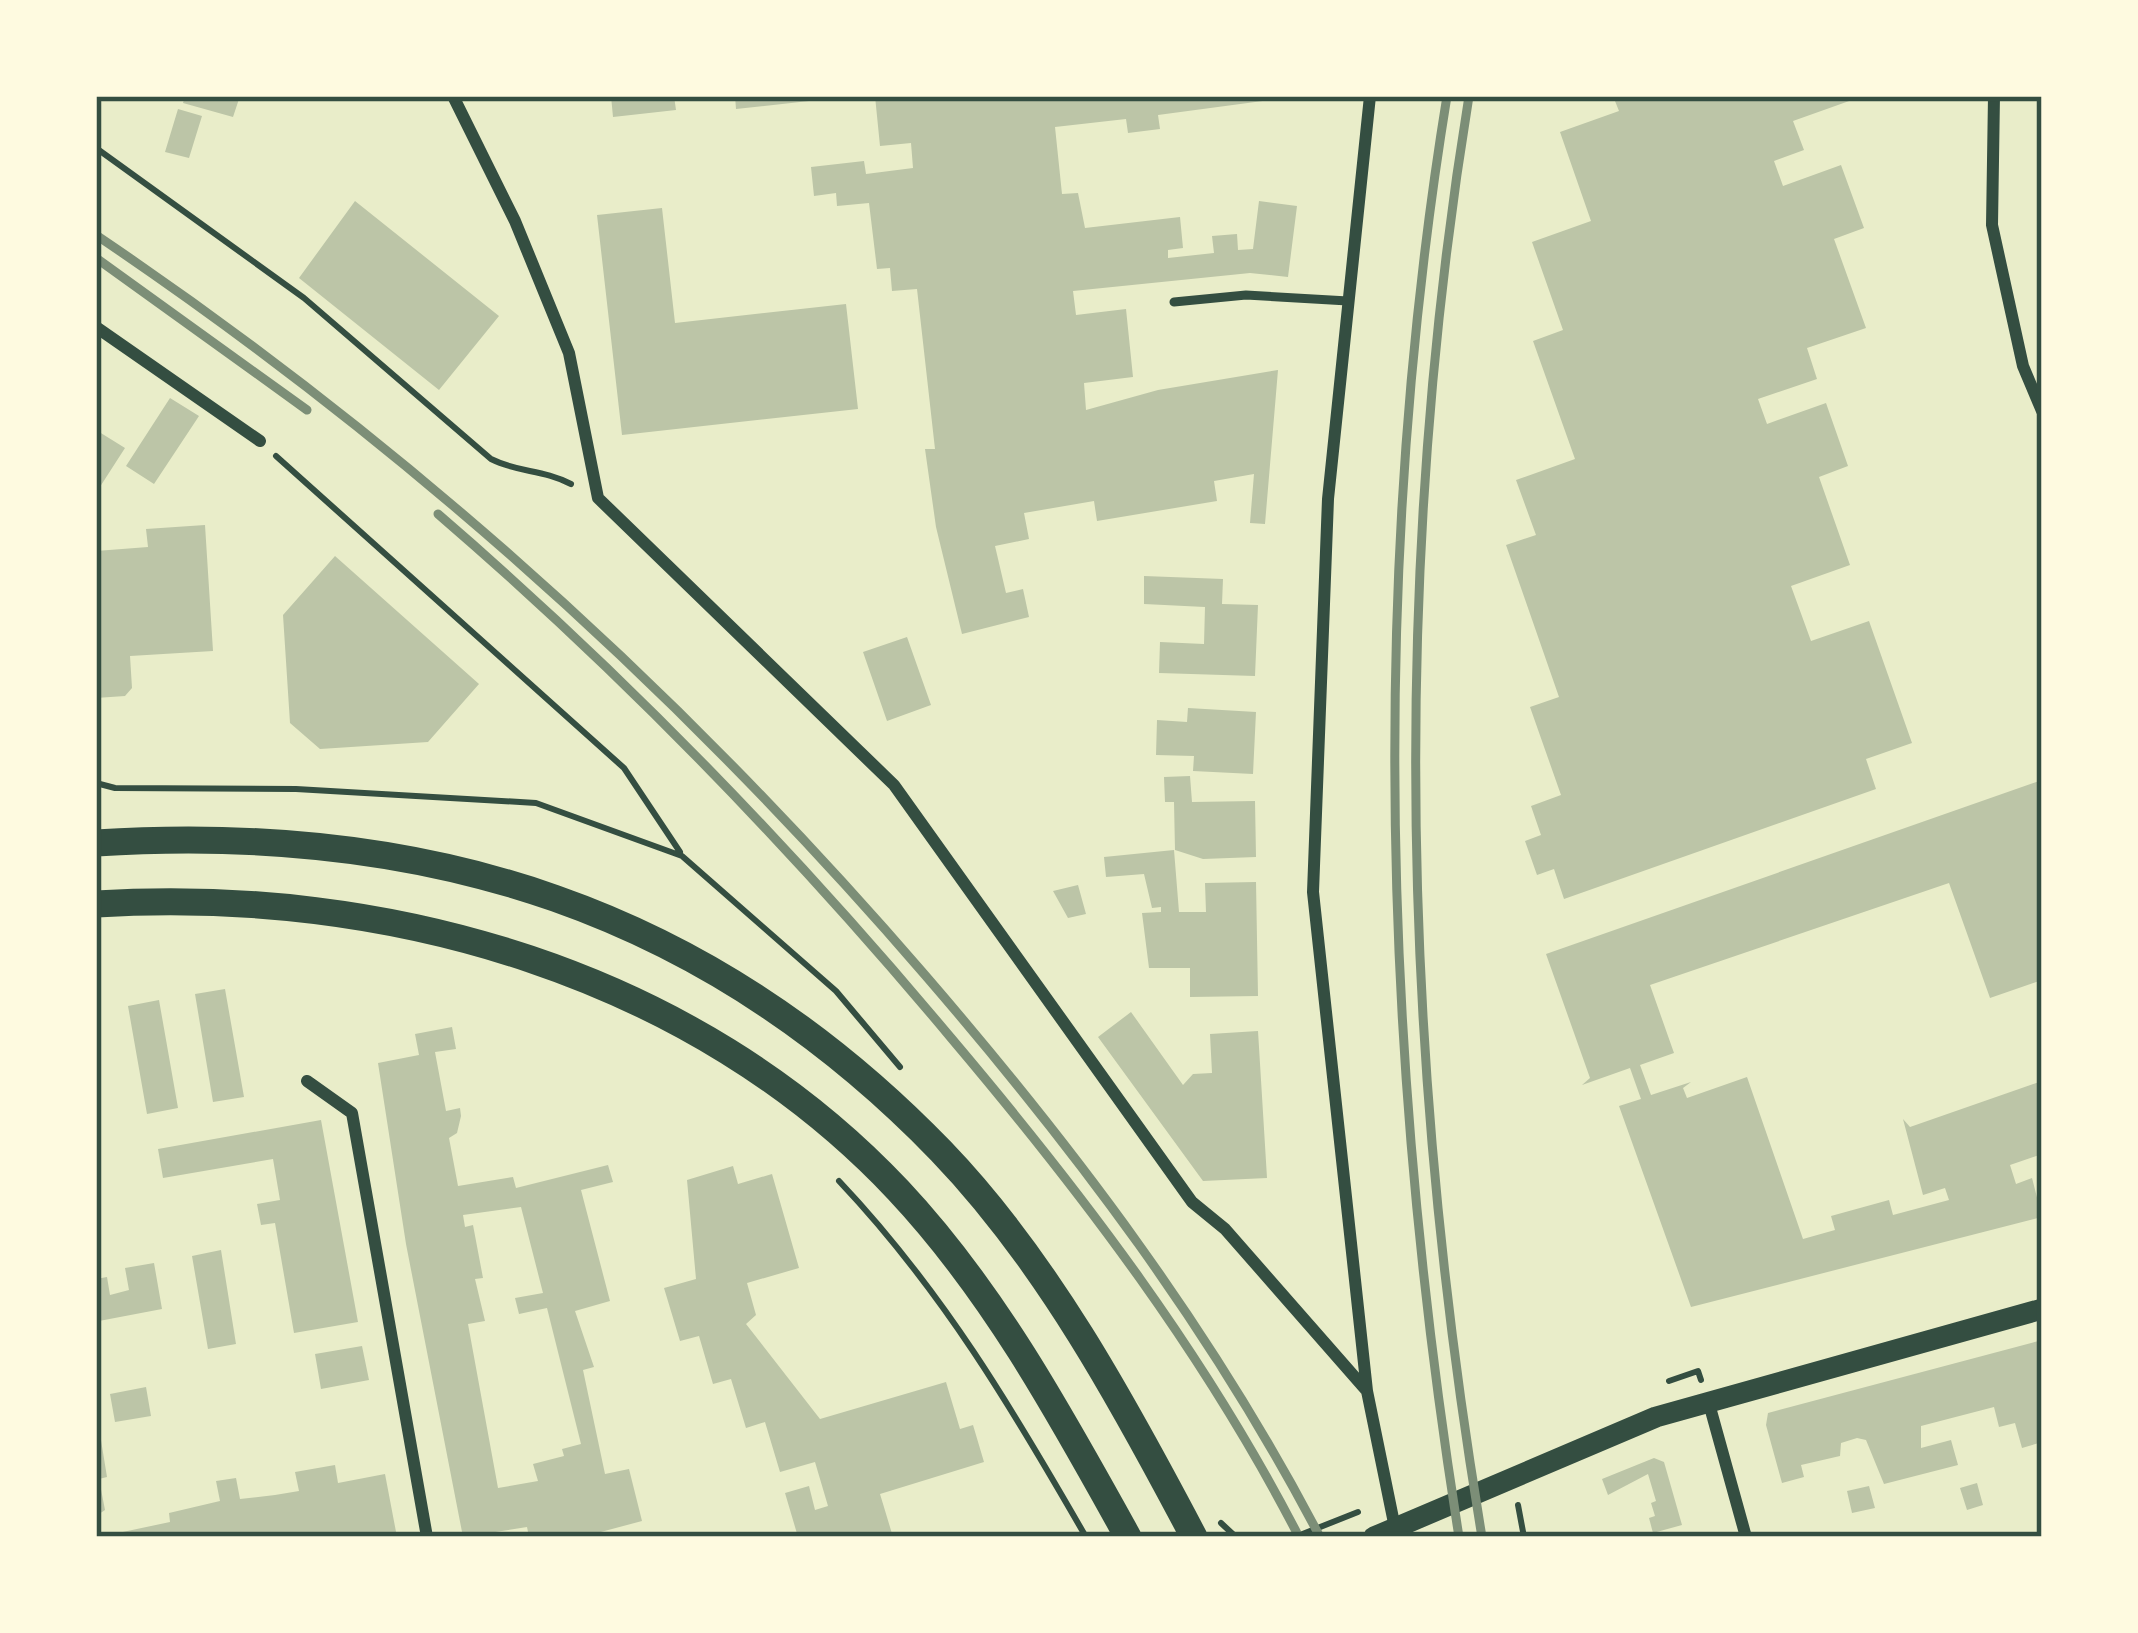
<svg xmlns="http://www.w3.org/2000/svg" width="2138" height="1633" viewBox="0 0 2138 1633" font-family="Inter,sans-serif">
<rect width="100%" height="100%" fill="#e9edc9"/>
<path fill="#bcc5a7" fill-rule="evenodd" d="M185,96H240L233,117L183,103Z
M611,96H674L676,110L613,117Z
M735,96H827V99L736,109Z
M875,96H1301L1158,115L1160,129L1128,133L1126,119L1055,127L1062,194L1078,193L1085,228L1180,217L1183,248L1168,250V258L1214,253L1212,236L1237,234L1238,250L1253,249L1259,201L1297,206L1288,277L1250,273L1073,291L1076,315L1126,309L1133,377L1084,383L1086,410L1158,390L1278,370L1265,524L1250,523L1254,474L1214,481L1217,501L1097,521L1094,501L1024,513L1029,539L995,546L1006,593L1023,589L1029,617L962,634L936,527L925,449H935L917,289L892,291L890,268L877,269L869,203L837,206L836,193L814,196L811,167L864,161L866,174L913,168L911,143L880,146Z
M1613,96H1850L1852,100L1793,121L1804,150L1774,161L1783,186L1841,165L1864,228L1834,239L1866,328L1807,348L1817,379L1758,399L1767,424L1826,403L1848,466L1819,477L1850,565L1791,586L1811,641L1869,621L1912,743L1866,759L1876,789L1564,899L1554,869L1537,875L1525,841L1541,835L1531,806L1561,795L1530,707L1559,697L1506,545L1536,535L1516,480L1575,459L1533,341L1563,330L1532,242L1591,221L1560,132L1619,111Z
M178,109L202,116L189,158L165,152Z
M355,201L499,316L439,390L299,278Z
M662,208L675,323L846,304L858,409L622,435L597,215Z
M170,398L199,416L154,484L126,466Z
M96,430L125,448L96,493Z
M205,525L213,651L130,656L132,688L125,696L96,698V551L148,547L146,529Z
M335,556L479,684L428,742L320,749L290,723L283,615Z
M1144,576L1223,579L1222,604L1258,605L1255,676L1159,673L1160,642L1204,644L1205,607L1144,604Z
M907,637L931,705L887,721L863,652Z
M1188,708L1256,712L1253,774L1193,771L1194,756L1156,755L1157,720L1187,722Z
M1190,776L1192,802L1255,801L1256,857L1203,859L1175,850L1174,802H1165L1164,777Z
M2042,780V980L1990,998L1949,883L1650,985L1674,1053L1640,1065L1651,1095L1691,1082L1683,1088L1687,1098L1747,1077L1803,1239L1835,1230L1831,1216L1889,1200L1893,1215L1949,1200L1945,1188L1923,1195L1903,1119L1910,1127L2042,1081V1154L2010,1165L2016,1184L2032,1178L2042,1217L1691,1307L1619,1106L1641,1099L1630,1068L1582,1085L1590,1078L1546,954Z
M1174,850L1179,912H1206L1205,883L1256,882L1258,996L1190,997V968H1149L1142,913L1161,912V907L1152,908L1144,874L1106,877L1104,857Z
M1078,885L1086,914L1068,918L1053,891Z
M225,989L244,1097L213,1102L195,994Z
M159,1000L178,1108L147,1114L128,1006Z
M1131,1012L1183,1085L1193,1074L1212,1073L1210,1034L1258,1031L1267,1178L1203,1181L1098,1037Z
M452,1027L456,1049L435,1052L446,1111L460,1108L461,1116L457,1133L449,1138L458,1186L513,1177L516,1188L608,1165L613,1182L581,1190L610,1301L575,1311L594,1367L583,1370L605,1474L629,1469L642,1521L582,1537H529L527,1527L463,1537L406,1244L378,1063L419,1055L415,1034ZM521,1207L543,1293L515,1298L519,1314L547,1308L581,1444L562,1449L564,1456L533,1464L538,1481L498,1488L468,1324L485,1321L475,1279L483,1278L473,1225L465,1227L463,1215Z
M321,1120L358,1322L294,1333L275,1223L261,1225L257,1204L280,1200L273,1159L163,1178L158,1149Z
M733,1166L738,1184L772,1174L799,1268L747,1283L756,1315L746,1324L820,1419L946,1382L960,1429L973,1425L984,1462L880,1494L893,1537H798L785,1493L809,1486L815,1510L828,1506L815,1462L780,1472L765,1422L746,1428L731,1379L713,1384L699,1336L680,1341L664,1288L696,1279L687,1180Z
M221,1250L236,1344L208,1349L192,1256Z
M154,1263L162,1309L99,1321L96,1279L107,1277L110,1295L129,1290L125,1268Z
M2042,1340V1442L2022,1448L2015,1423L1999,1427L1994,1407L1921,1426V1448L1951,1440L1958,1465L1884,1484L1866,1440L1857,1438L1841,1443L1840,1456L1801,1465L1804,1477L1782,1483L1766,1425L1768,1413Z
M362,1346L369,1380L321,1389L315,1354Z
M146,1387L151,1416L115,1422L110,1394Z
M100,1434L107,1477L99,1479L105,1510L96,1516Z
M1654,1458L1664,1462L1682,1525L1653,1533L1649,1518L1655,1516L1651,1503L1656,1501L1648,1474L1608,1495L1602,1479Z
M335,1465L338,1483L385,1474L397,1537H99L170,1522L169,1513L220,1501L216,1481L236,1478L240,1499L275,1495L299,1491L295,1472Z
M1977,1483L1983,1505L1967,1510L1960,1488Z
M1869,1486L1875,1508L1852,1513L1847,1491Z"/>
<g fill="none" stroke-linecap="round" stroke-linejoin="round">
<path stroke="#344e41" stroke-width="6" d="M96,148L304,298L491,459C519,473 542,469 571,484
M276,456L624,768L680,852
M96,783L115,788L296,789L536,803L682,856L836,991L900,1067
M839,1181C942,1290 1012,1408 1086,1537
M1669,1381L1698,1371L1701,1380
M1518,1505L1524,1537
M1221,1523L1236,1537
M1295,1537L1358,1512"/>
<path stroke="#344e41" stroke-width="9" d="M1174,302L1246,295L1348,301"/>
<path stroke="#344e41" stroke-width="12" d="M453,96L515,221L569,353L598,498L894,785L1192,1202L1225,1229L1367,1391
M1370,96L1328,499L1313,892L1367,1391L1395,1528
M1994,96L1992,225L2023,366L2042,411
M96,327L260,441
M307,1081L352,1113L427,1537
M1708,1400L1746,1537"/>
<path stroke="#344e41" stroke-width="21" d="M1374,1537L1656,1417L2042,1309"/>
<path stroke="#344e41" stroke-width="27" d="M96,843C428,822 707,909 941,1151C1046,1260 1124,1404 1194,1537
M96,904C387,886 694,973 898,1190C993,1291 1061,1416 1128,1537"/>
<path stroke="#7c8e77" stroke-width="9" d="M1447,96C1369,574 1383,1060 1459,1537
M1469,96C1391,574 1402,1060 1482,1537
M96,235C406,444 681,692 925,975C1076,1150 1213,1332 1320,1537
M96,258L307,410
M438,514C625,675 794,850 952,1039C1083,1194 1206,1356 1299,1537"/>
</g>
<rect width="2138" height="1633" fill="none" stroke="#fefae0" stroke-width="198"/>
<rect x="99" y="99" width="1940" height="1435" fill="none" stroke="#344e41" stroke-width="4.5"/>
</svg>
